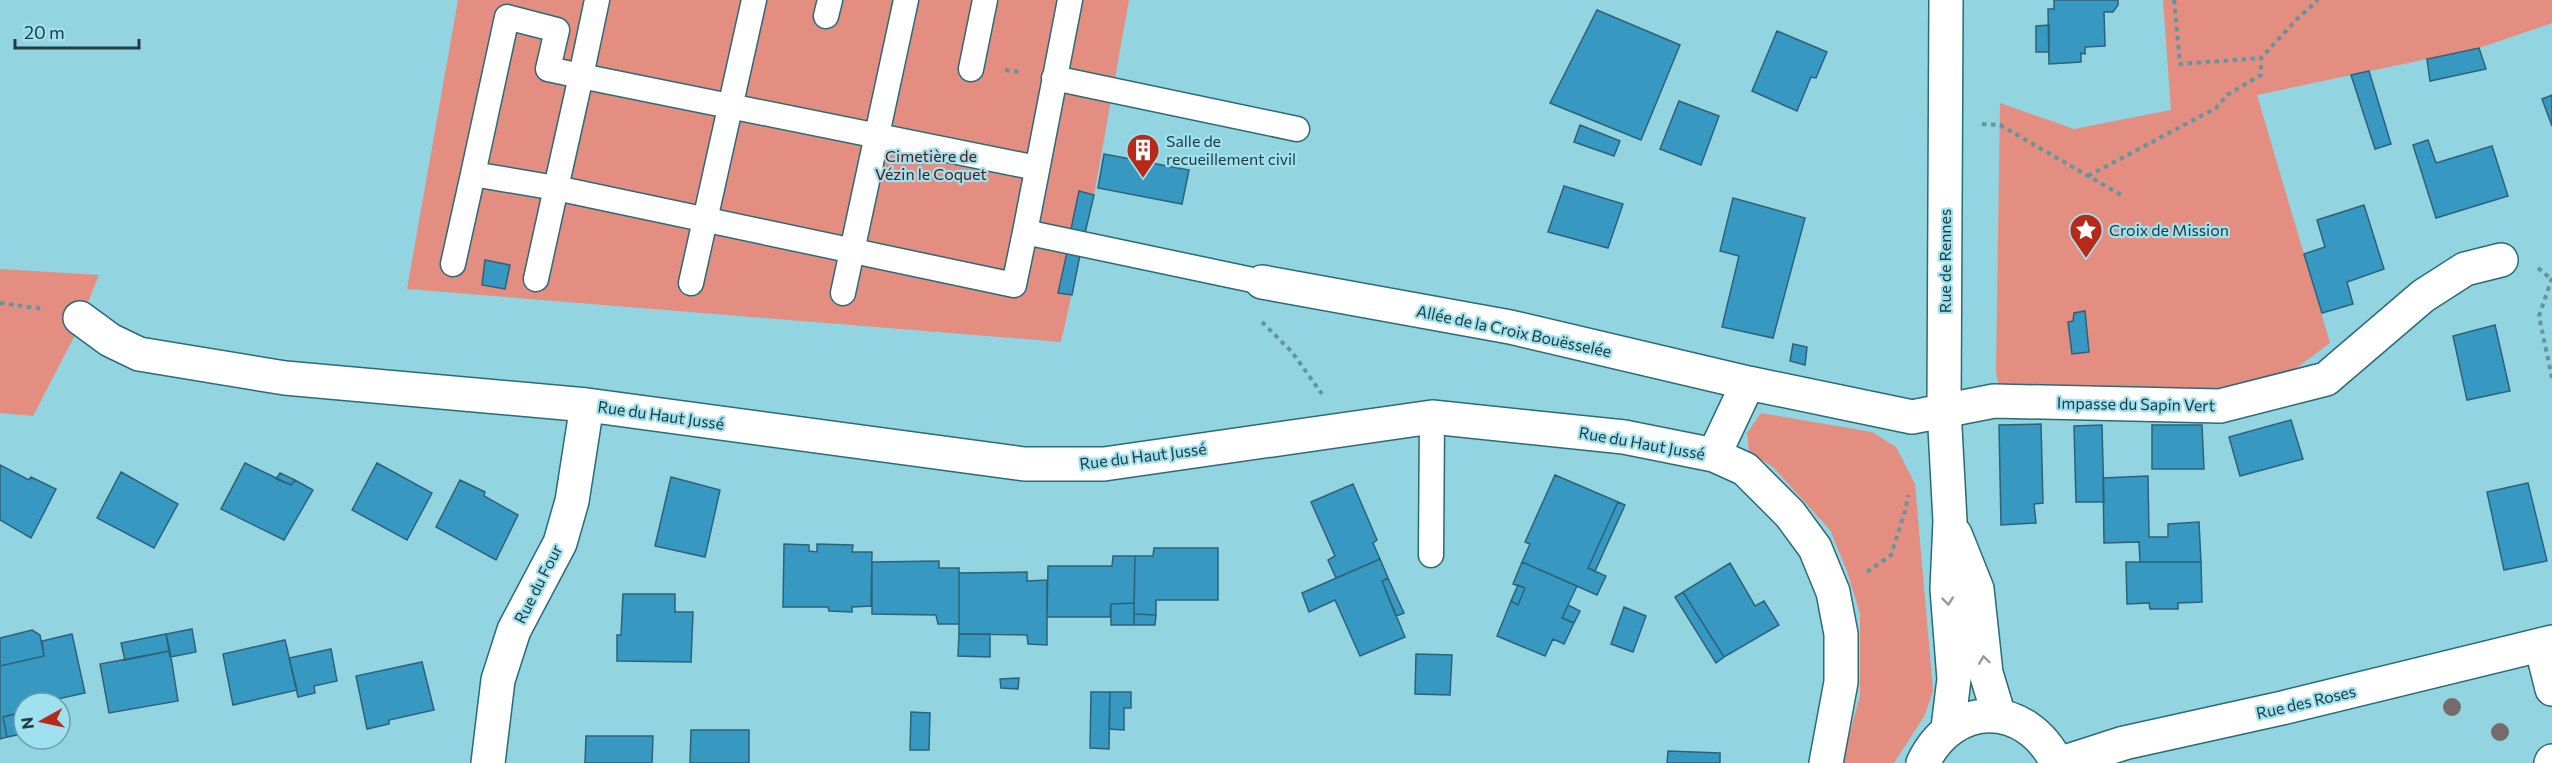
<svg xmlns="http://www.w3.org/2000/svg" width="2552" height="763" viewBox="0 0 2552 763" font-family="Commissioner,sans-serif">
<rect width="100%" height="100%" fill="#92d4e0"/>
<path fill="#e38e80" d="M458,0H1129L1094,195L1061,342L407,289Z
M2163,0H2552V23L2479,48L2257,95L2330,343L2279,381L2229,390H2004L1998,382L1996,372L2000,103L2074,129L2171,110Z
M0,269L99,275L74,337L33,416L0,413Z
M1761,413L1872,432L1896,447L1915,484L1933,690L1925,715L1894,763H1844L1846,746L1860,696V614L1847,571L1830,530L1773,467L1749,452L1747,433Z"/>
<path fill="#3798c1" stroke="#2d627a" stroke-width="1.5" d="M2054,0H2118V5L2113,12H2104L2105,46L2085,47V54L2081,53V62L2049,64L2048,9H2054Z
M1597,10L1680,45L1641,140L1550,103Z
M2049,25V52H2036V26Z
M1777,31L1827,52L1816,78L1811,77L1797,111L1752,91Z
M2479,48L2486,69L2430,81L2427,59Z
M2369,71L2391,144L2375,149L2351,75Z
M2552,95V126L2542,99Z
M1679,101L1719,116L1701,165L1660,149Z
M1580,125L1620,141L1614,156L1574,142Z
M2428,140L2436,163L2492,146L2508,196L2436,218L2413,145Z
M1104,154L1189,170L1182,204L1098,188Z
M1564,186L1623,204L1608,248L1548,232Z
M1079,191L1094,195L1084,237L1070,234Z
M1733,198L1805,218L1773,338L1722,327L1739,256L1720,251Z
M2364,205L2384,269L2347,282L2353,304L2322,313L2304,254L2325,247L2317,220Z
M1067,252L1080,255L1072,295L1058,293Z
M485,260L510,265L505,289L482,285Z
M2085,311L2089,352L2072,354L2068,322L2073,321L2074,313Z
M2495,325L2510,391L2467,400L2453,336Z
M1793,344L1807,347L1805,365L1790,361Z
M2291,420L2303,459L2240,476L2229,437Z
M2041,424L2043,503L2034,504L2036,523L2001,525L1999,425Z
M2102,425L2104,502H2076L2074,426Z
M2152,425H2202L2204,469H2152Z
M245,463L291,485L295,480L313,490L284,540L221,509Z
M377,463L432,493L407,540L352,510Z
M0,465L29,480L31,477L56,489L31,538L0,520Z
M121,472L178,504L154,548L97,518Z
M280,473L295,480L291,485L276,479Z
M1555,475L1618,502L1588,568L1606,576L1597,595L1522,562L1530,544L1525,542Z
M2148,476L2149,537H2168V524L2199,522L2201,562H2140L2139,542L2104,543L2103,478Z
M671,477L720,490L705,557L655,546Z
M460,480L485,492L484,496L518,515L496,560L436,527Z
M2528,483L2547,561L2504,570L2487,492Z
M1353,484L1377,540L1373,543L1380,559L1336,578L1328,560L1335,556L1311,502Z
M1618,502L1625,505L1595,571L1588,568Z
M784,544L809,545V551L817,552V544L853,545L852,552H872L871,606L852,607V612L829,611L828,607H783Z
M1154,548H1218V600H1156V615L1134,614L1135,556H1153Z
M1113,556H1135L1134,603L1111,604L1110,617H1047L1048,566H1112Z
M1380,559L1388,578L1382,581L1405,637L1360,656L1335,600L1309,612L1302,593Z
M939,561V568H959V624H938L936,615L872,614V562Z
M1522,562L1577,586L1562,618L1574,623L1564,644L1553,639L1545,656L1497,636L1511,601L1518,605L1525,588L1513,584Z
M2126,562H2201L2202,602L2178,603V609H2150L2149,603L2127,604Z
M1730,563L1755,606L1764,601L1779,625L1724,657L1683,592Z
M1027,572V581L1047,580V645L1028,644L1027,635L959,634V573Z
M1388,578L1404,613L1396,616L1382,581Z
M1518,585L1525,588L1518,605L1511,601Z
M1683,592L1724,657L1716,663L1675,597Z
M623,594H675V612H693L691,662L617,661V635H621Z
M1134,603V625H1111V604Z
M1568,605L1580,611L1574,623L1562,618Z
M1624,607L1646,616L1633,652L1611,644Z
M1134,614L1156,615L1155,625H1134Z
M192,629L196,652L170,657L166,634Z
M32,630L40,635L44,656L0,666V638Z
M72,634L85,693L53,700L54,703H24V712L3,717L7,737L0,739V666L44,656L42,641Z
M166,634L170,651L125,660L121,643Z
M959,634H990V657L958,656Z
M285,640L297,690L233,705L223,654Z
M331,649L337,681L314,686L315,693L298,697L289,658Z
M170,651L178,701L109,713L100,664Z
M1416,654L1452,655L1450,695L1415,694Z
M422,662L434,710L389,720V724L367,729L356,676Z
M1019,678L1018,689L1001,688L1000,679Z
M1091,692H1110L1109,749L1090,748Z
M1110,692H1131V708H1124V730L1109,729Z
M911,712L930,713L929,750H910Z
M17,713L22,734L7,737L3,717Z
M691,730H749V763H690Z
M586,736H653L652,763H585Z
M1668,751L1720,753V763H1667Z"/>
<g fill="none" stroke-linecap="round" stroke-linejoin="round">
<g stroke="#296b77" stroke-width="27">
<path id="lane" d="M1070,0L1025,232L1262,282
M826,16L830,0
M971,69L985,0
M1054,78L1297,129
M473,174L507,17L557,30L548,69L581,76L597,0
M1025,232L1014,285L556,188L581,76L1037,168
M453,264L473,174L556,188L536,279
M691,283L754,0
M843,293L906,0
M1431,555L1432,417"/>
</g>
<g stroke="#296b77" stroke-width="36">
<path id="street" d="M1262,282L1510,327L1748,383L1912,417L1994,401L2220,406L2326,379L2423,296L2465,269L2501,260
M80,318L110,340L139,354L285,378L587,405L1024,464H1104L1432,417L1624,437L1714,455L1745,469L1790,514L1815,548L1833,592L1841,634V682L1826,763
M1714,455L1748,383
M2541,645L2552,689
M488,763L498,680L514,630L560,543L572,501L587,405
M2551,763L2552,761"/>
</g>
<g stroke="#296b77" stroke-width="36">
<path id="secondary" d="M1946,0L1944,409L1950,521L1947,589L1954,679L1948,728
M1955,534L1977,589L1986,673L1999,716
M1923,763C1953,700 2026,700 2057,763
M2062,763L2124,743L2282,708L2552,642"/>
</g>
<path stroke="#64969f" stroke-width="4" stroke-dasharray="4.5 4.5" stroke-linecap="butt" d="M2174,0L2180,64L2261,58
M1005,70L1021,72
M1982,124L2000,125L2121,195
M2088,176L2216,108L2227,95L2261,75V58L2297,19L2318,0
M2538,268L2551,279
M2552,278L2539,316L2552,378
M0,303L44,309
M1262,322L1292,352L1322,394
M1867,572L1891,555L1906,508L1908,495"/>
<use href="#lane" stroke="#fff" stroke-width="24"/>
<use href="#street" stroke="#fff" stroke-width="33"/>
<use href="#secondary" stroke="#fff" stroke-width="33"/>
</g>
<g fill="#766a6b">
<circle cx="2452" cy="707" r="9"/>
<circle cx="2500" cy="732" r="9"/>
</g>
<defs><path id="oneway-chevron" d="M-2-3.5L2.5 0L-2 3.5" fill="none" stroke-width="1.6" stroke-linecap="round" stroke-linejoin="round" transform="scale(1.5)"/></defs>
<g stroke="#909ea0">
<use href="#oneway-chevron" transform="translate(1948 601) rotate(84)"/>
<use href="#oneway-chevron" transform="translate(1984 660) rotate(-98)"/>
</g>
<defs>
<g id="building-pin" transform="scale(1.725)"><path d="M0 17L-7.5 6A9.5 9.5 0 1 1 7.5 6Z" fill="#b72a1a" stroke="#9fe1ee"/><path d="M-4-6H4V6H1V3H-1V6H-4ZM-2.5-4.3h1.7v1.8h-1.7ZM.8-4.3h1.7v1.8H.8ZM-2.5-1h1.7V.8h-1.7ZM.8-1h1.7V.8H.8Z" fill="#fff"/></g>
<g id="sight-pin" transform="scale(1.725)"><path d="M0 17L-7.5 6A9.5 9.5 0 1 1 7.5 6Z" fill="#b72a1a" stroke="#9fe1ee"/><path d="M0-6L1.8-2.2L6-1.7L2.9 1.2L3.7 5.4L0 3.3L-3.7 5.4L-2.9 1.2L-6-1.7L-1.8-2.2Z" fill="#fff"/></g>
</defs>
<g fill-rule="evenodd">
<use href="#building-pin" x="1143" y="150"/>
<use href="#sight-pin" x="2086" y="230"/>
</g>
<g text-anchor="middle" stroke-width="4.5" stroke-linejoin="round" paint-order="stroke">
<g font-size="16" fill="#213c41" stroke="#9fe1ee" text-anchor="start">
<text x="1166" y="147">Salle de<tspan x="1166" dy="18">recueillement civil</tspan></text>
<text x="2109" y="236">Croix de Mission</text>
</g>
<g font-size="16" fill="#60140b" stroke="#9fe1ee">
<text x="931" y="162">Cimetière de<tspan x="931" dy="18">Vézin le Coquet</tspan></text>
</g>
<g font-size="16" fill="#213c41" stroke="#9fe1ee">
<text transform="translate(1945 261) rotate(-90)" y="6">Rue de Rennes</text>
<text transform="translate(1514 331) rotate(12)" y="6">Allée de la Croix Bouësselée</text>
<text transform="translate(2136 404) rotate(1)" y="6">Impasse du Sapin Vert</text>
<text transform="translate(661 415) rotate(8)" y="6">Rue du Haut Jussé</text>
<text transform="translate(1642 443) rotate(10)" y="6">Rue du Haut Jussé</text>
<text transform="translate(1143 456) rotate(-7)" y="6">Rue du Haut Jussé</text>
<text transform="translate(538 584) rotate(-63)" y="6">Rue du Four</text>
<text transform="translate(2306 702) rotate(-13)" y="6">Rue des Roses</text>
</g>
</g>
<g transform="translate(42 721) rotate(262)"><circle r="28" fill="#9fe1ee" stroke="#6d9fa9" stroke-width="1.5"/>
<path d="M0-4.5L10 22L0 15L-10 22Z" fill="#b72a1a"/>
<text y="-9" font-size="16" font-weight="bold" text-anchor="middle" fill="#213c41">N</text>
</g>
<path d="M15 39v9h124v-9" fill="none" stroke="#213c41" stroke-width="3"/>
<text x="24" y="39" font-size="18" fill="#213c41" stroke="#9fe1ee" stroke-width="4.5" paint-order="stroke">20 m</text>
</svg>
